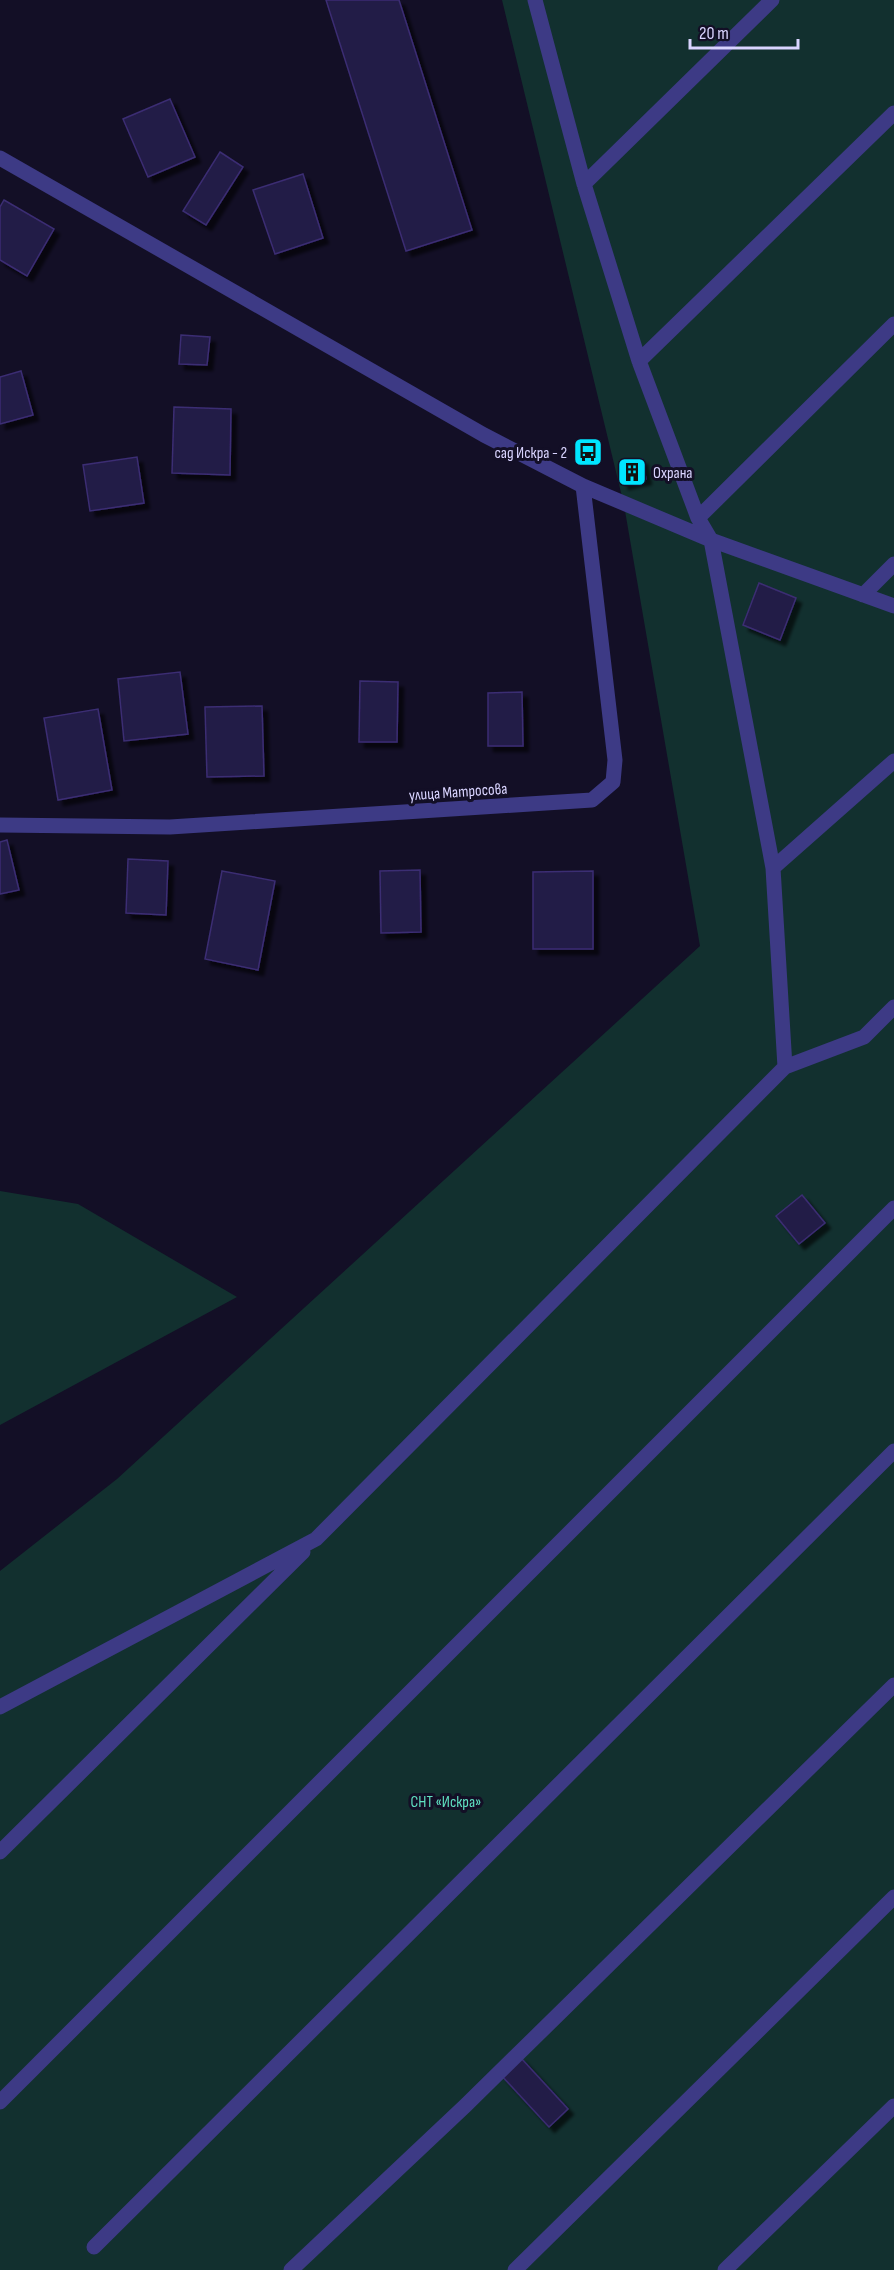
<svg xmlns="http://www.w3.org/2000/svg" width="894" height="2270" viewBox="0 0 894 2270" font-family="'Sofia Sans Condensed',sans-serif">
<defs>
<filter id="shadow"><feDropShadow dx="5.5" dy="5.5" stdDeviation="1.5" flood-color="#0009"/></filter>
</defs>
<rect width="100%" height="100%" fill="#130f26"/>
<path fill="#12302f" d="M502,0H894V2270H0V1571L117,1479L700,946L624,505Z
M0,1191L78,1204L237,1297L0,1425Z"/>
<path fill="#241b47" stroke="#3b2d73" stroke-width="1.5" filter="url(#shadow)" d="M326,0H399L472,230L406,251Z
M170,99L195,157L148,177L123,119Z
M220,152L243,167L206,225L183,211Z
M303,174L323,238L275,254L253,190Z
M4,200L54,229L27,276L0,260V207Z
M181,335L210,337L207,365L179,364Z
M21,371L33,415L0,424V377Z
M174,407L231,409L230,475L172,473Z
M137,457L144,503L90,511L83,465Z
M642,459L646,479L623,484L619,464Z
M759,583L796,598L780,640L743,625Z
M180,672L188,734L124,741L118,679Z
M360,681L398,682L397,742H359Z
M522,692L523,746H488V693Z
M262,706L264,776L207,777L205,707Z
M98,709L112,790L58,800L44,718Z
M7,840L19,890L0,894V842Z
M128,859L168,861L166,915L126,913Z
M420,870L421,932L381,933L380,871Z
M222,871L275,881L258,970L205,959Z
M593,871V949H533V872Z
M802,1195L825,1223L799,1244L776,1216Z
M520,2057L568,2109L549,2127L501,2075Z"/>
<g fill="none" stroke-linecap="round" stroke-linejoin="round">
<path stroke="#3d3a85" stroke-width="15" d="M0,158L484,435L583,486L711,540L894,606
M584,184L772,0
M639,361L894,113
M698,518L894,324
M863,595L894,564
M0,825L170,827L592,800L613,782L615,760L583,486
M773,868L894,761
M785,1067L864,1037L894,1007
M0,1707L316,1539L785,1067L773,868L711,540L698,518L639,361L584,184L535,0
M0,1852L303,1552
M0,2102L894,1208
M94,2247L894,1451
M291,2270L465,2106L894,1685
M515,2270L894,1897
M725,2270L894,2106"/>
</g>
<defs>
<g id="bus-square" transform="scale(1.5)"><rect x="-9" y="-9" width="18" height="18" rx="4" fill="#00e5ff" stroke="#130f26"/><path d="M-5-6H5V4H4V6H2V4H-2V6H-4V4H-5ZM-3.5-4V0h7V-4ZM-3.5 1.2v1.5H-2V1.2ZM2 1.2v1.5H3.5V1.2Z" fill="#111"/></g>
<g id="building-square" transform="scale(1.5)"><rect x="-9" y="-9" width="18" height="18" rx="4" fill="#00e5ff" stroke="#130f26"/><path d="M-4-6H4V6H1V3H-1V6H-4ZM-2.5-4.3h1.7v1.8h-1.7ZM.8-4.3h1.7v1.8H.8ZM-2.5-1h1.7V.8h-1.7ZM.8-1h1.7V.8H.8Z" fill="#111"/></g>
</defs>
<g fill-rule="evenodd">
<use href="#bus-square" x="588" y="452"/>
<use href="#building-square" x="632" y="472"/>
</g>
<g text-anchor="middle" stroke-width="6" stroke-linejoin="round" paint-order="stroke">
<g font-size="16" fill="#d9d4ff" stroke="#130f26" text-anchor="end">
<text x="567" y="458">сад Искра - 2</text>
<text x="653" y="478" text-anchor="start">Охрана</text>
</g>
<g font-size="16" fill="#d9d4ff" stroke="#130f26">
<text transform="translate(458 791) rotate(-4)" y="6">улица Матросова</text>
</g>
<g font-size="16" fill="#5fe0c0" stroke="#130f26">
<text x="446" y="1807">СНТ «Искра»</text>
</g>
</g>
<path d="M690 39v9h108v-9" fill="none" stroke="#d9d4ff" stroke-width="3"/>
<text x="699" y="39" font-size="18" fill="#d9d4ff" stroke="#130f26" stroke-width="4.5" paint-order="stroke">20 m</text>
</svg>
